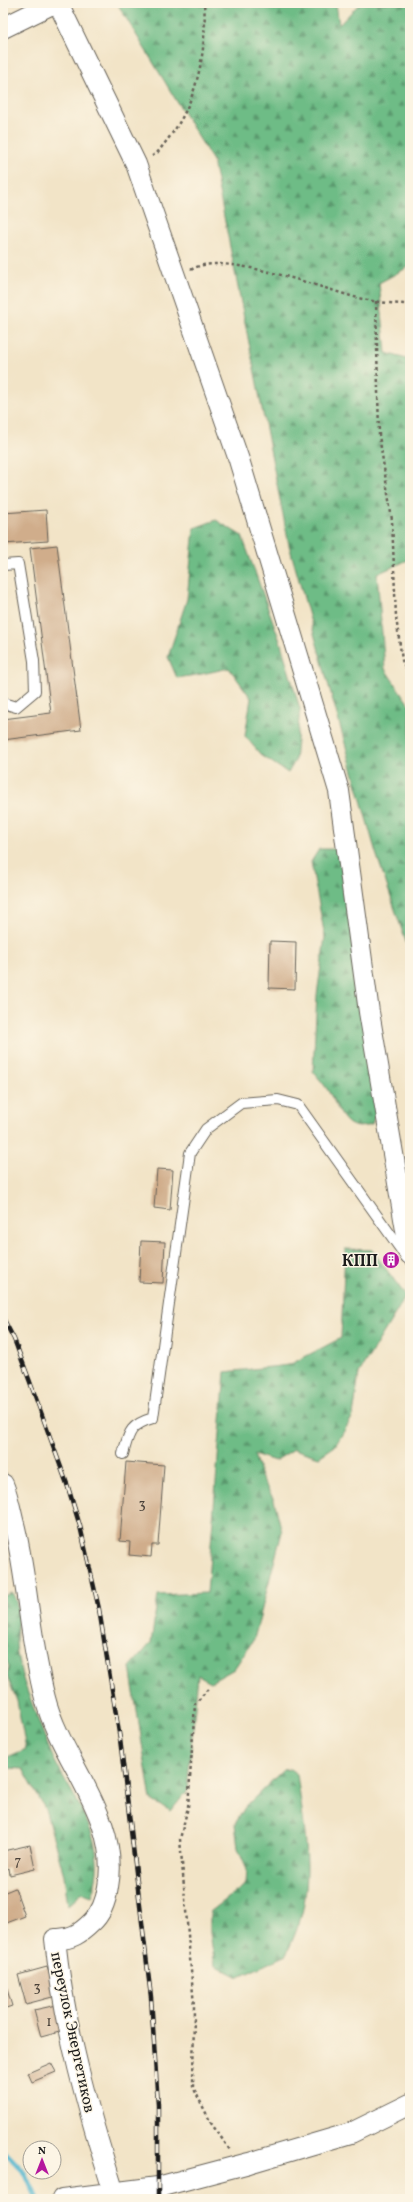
<svg xmlns="http://www.w3.org/2000/svg" width="413" height="2202" viewBox="0 0 413 2202" font-family="Vollkorn,serif">
<defs>
<pattern id="forest-firs" width="22" height="20" patternUnits="userSpaceOnUse"><rect width="22" height="20" fill="#6ebc86"/><path d="M5 1l3.5 6h-7zM16 11l3.5 6h-7z" fill="#5a986d"/></pattern>
</defs>
<rect width="100%" height="100%" fill="#fcf5e5"/>
<filter id="ink" filterUnits="userSpaceOnUse"><feTurbulence type="fractalNoise" baseFrequency=".025" numOctaves="2"/><feDisplacementMap in="SourceGraphic" scale="8" xChannelSelector="R" yChannelSelector="G"/><feConvolveMatrix kernelMatrix="1 2 1 2 8 2 1 2 1" color-interpolation-filters="sRGB"/></filter>
<filter id="wash" filterUnits="userSpaceOnUse"><feTurbulence type="fractalNoise" baseFrequency=".012" numOctaves="4" result="noise"/><feDisplacementMap in="SourceGraphic" scale="16" xChannelSelector="R" yChannelSelector="G"/><feGaussianBlur stdDeviation="0.9" result="paint"/><feColorMatrix in="noise" values="0 0 0 0 0 0 0 0 0 0 0 0 0 0 0 0 0 1.4 0 .05"/><feComposite in="paint" operator="in"/></filter>
<g filter="url(#wash)">
<rect width="100%" height="100%" fill="#f2e4c7"/>
<path fill="url(#forest-firs)" stroke="#456c51" d="M117,3H336L339,25L360,3H410V266L379,283L386,353L410,360V559L377,574L385,669L410,706V954L376,853L289,545L213,161Z
M216,520L242,536L281,644L300,709L295,761L288,773L261,755L245,736L251,698L229,668L202,674L177,678L168,657L187,599L194,528Z
M319,849H341L377,1108L372,1124C345,1135 341,1112 330,1094C326,1086 319,1079 313,1071L317,995L325,937L311,862Z
M345,1249L372,1250L406,1296L359,1373L353,1416L335,1446L319,1457L294,1449L275,1461L254,1454L261,1477L274,1500L282,1532L254,1639L234,1669L211,1682L198,1675L187,1791L171,1811L151,1800L130,1667L151,1643L158,1595L207,1593L225,1372L289,1365L341,1338Z
M12,1593C22,1608 16,1626 16,1643C17,1670 31,1700 40,1725C46,1740 51,1755 59,1769C81,1809 110,1849 91,1896L82,1893L68,1906L64,1875L45,1809L23,1769L9,1768L3,1770V1759L26,1749L17,1701L7,1676L9,1667L3,1651V1596Z
M290,1769L297,1774C302,1814 311,1857 305,1897C303,1917 294,1937 286,1955L239,1977L215,1965L210,1933V1912L246,1884L247,1869L238,1848L235,1824L245,1807L283,1770Z"/>
<g fill="none" stroke-linecap="round" stroke-linejoin="round">
<path stroke="#50b5ce" stroke-width="5" d="M3,2150L26,2174L37,2199"/>
</g>
<g id="blocks">
<path fill="#d0ad8b" d="M46,510L48,541L3,544V513Z
M57,545L81,730L3,740V719L51,713L30,548Z
M270,941L296,942L295,989L269,988Z
M157,1169L173,1170L170,1210L154,1208Z
M141,1241L165,1242L163,1283L139,1282Z
M390,1254L397,1261L391,1266L385,1259Z
M126,1462L164,1465L158,1545H152L151,1557L129,1555L130,1542L120,1541Z
M30,1845L35,1869L10,1875L9,1868L3,1870V1851Z
M15,1888L25,1916L4,1924L6,1931L3,1932V1893Z
M47,1967L56,1996L26,2004L18,1975Z
M3,1986H6L12,2006L3,2009Z
M57,2005L63,2031L41,2037L34,2010Z
M51,2063L56,2072L32,2082L28,2073Z"/>
</g>
</g>
<g filter="url(#ink)">
<use href="#blocks" fill-opacity="0" stroke="#676258" stroke-width="1"/>
<g fill="none" stroke-linecap="round" stroke-linejoin="round">
<g stroke="#676258" stroke-width="12">
<path id="service" d="M3,565L18,564L34,661L35,691L16,707L3,703
M123,1454C129,1433 129,1425 153,1418L190,1153L206,1129L241,1103L278,1100L298,1105L407,1258"/>
</g>
<g stroke="#676258" stroke-width="22">
<path id="minor" d="M58,3L136,164L239,460L339,791L369,1012L410,1254
M3,28L54,3
M3,1484C9,1498 11,1514 15,1528C28,1584 30,1642 45,1698C61,1762 121,1817 108,1887C106,1900 102,1913 92,1922C81,1933 71,1940 55,1939C64,2026 88,2110 114,2193
M62,2199L158,2187L249,2163L351,2133L410,2104"/>
</g>
<path stroke="#676258" stroke-width="2.5" stroke-dasharray="3 3" stroke-linecap="butt" d="M152,156L157,153C165,143 173,133 179,123C200,88 207,42 204,3
M191,270C219,249 324,289 358,298C375,302 393,304 410,304
M376,301L379,435L392,520L396,617L402,660L410,681
M208,1689L195,1704L188,1807L180,1839L194,2006L193,2087L211,2123L230,2150"/>
<use href="#service" stroke="#fff" stroke-width="10"/>
<use href="#minor" stroke="#fff" stroke-width="20"/>
<g stroke="#1c1c1c" stroke-width="4.5">
<path id="rail" d="M3,1318L14,1339L30,1382L67,1484L80,1526L99,1609L120,1739L151,1997L158,2105V2199"/>
</g>
<use href="#rail" stroke="#fcf5e5" stroke-width="3" stroke-dasharray="9" stroke-linecap="butt"/>
</g>
</g>
<defs>
<g id="building-disc" transform="scale(0.9)"><circle r="9.5" fill="#b5179e" stroke="#fcf5e5"/><path d="M-4-6H4V6H1V3H-1V6H-4ZM-2.5-4.3h1.7v1.8h-1.7ZM.8-4.3h1.7v1.8H.8ZM-2.5-1h1.7V.8h-1.7ZM.8-1h1.7V.8H.8Z" fill="#fff"/></g>
</defs>
<g fill-rule="evenodd">
<use href="#building-disc" x="391" y="1260"/>
</g>
<g text-anchor="middle" stroke-width="3" stroke-linejoin="round" paint-order="stroke">
<g font-size="14" fill="#494038">
<text x="142" y="1508">3</text>
<text x="18" y="1865">7</text>
<text x="37" y="1991">3</text>
<text x="49" y="2026">1</text>
</g>
<g font-size="16" font-weight="bold" fill="#1c1c1c" stroke="#fcf5e5" text-anchor="end">
<text x="378" y="1266">КПП</text>
</g>
<g font-size="16" fill="#1c1c1c" stroke="#fcf5e5">
<text transform="translate(74 2032) rotate(78)" y="6">переулок Энергетиков</text>
</g>
</g>
<rect width="413" height="2202" fill="none" stroke="#fcf5e5" stroke-width="16"/>
<g transform="translate(42 2160)"><circle r="19" fill="#fcf5e5" stroke="#a29e95"/>
<path d="M0-3L7 15L0 10L-7 15Z" fill="#b5179e"/>
<text y="-6" font-size="11" font-weight="bold" text-anchor="middle" fill="#1c1c1c">N</text>
</g>
</svg>
